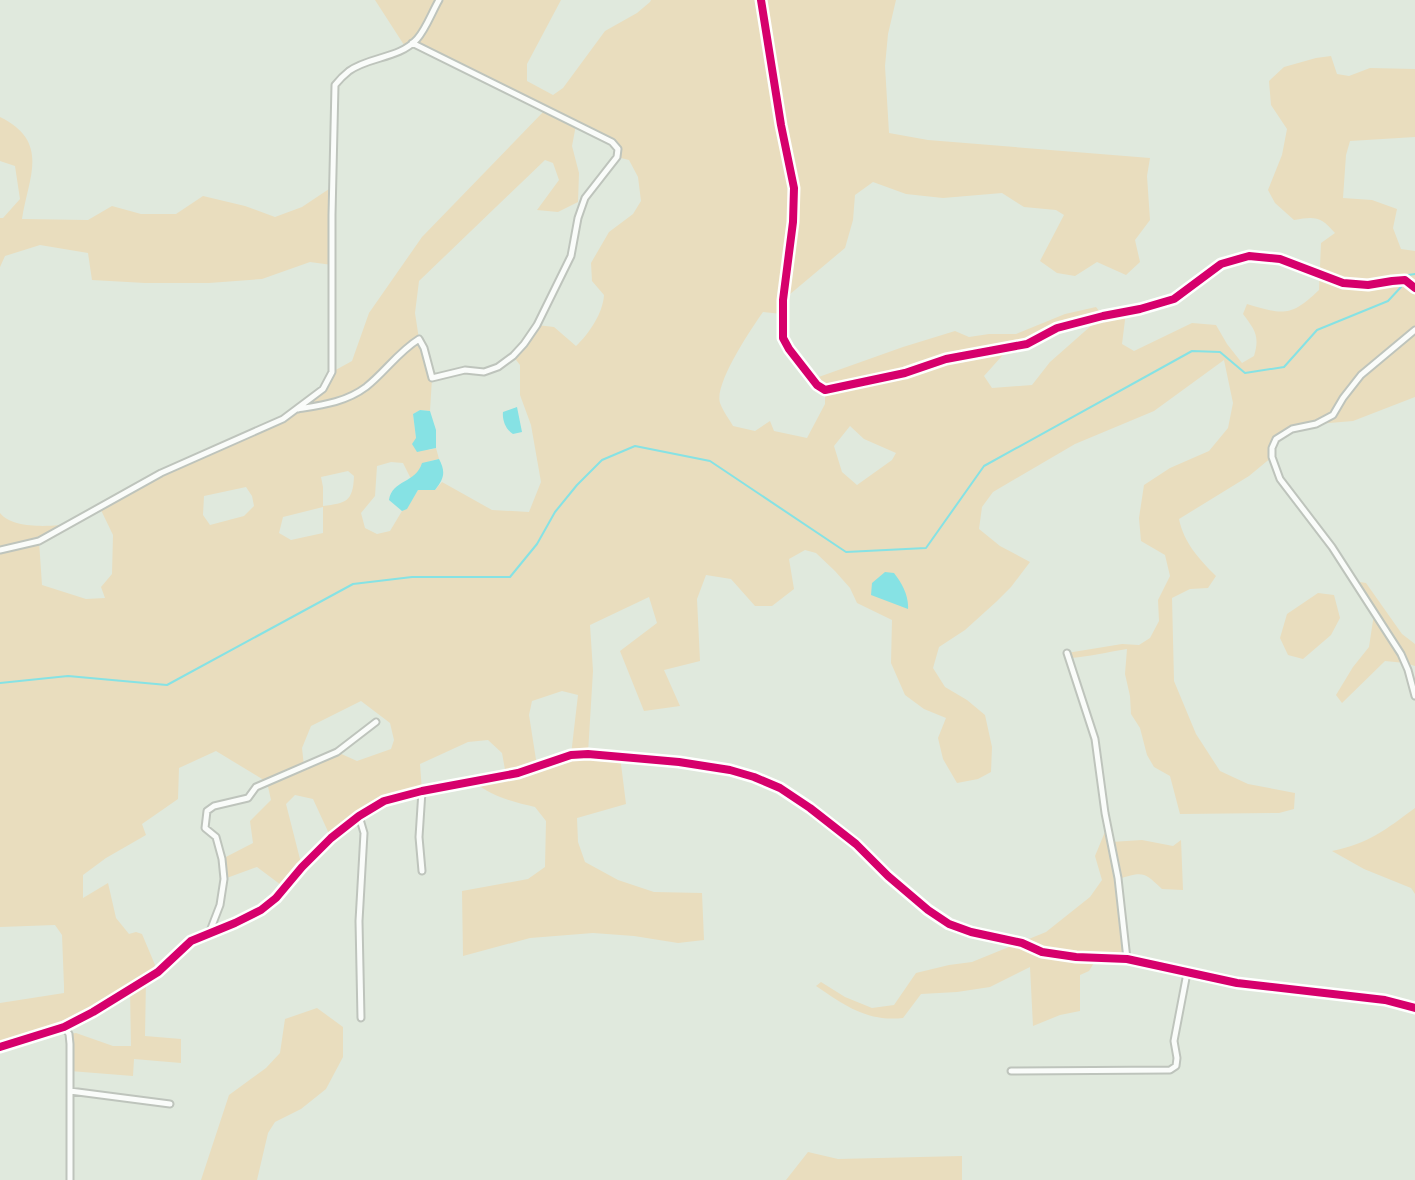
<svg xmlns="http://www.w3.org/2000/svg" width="1415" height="1180" viewBox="0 0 1415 1180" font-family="'Sofia Sans Condensed',sans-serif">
<rect width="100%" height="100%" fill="#e0e9dd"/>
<path fill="#e9ddbe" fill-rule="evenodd" d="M375,0H561L527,64V81L553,95L563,88L605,31L637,13L650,2L651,0H896L888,34L885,66L889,133L928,140L1150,158L1147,176L1150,220L1135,240L1140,262L1126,275L1097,262L1075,276L1057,273L1040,261L1064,215L1056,210L1024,207L1002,193L943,198L906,194L873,182L855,195L853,220L845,248L783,300L782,314L763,312C751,329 714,384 720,403C723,411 729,419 733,426L755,431L770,421L774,431L807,438L825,404V390L813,379L903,347L955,331L969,337L989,334H1016L1065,314L1096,307L1103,316L1126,312L1122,344L1134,351L1192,323L1216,325L1227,344L1242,363L1254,356C1260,336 1255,330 1243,314L1247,304C1283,315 1291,317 1319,290L1321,243L1335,233C1321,217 1316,216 1294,220L1275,203L1268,190L1282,155L1287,129L1271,105L1269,81L1284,67L1316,58L1331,56L1337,74L1349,76L1370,68L1415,69V137L1350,141L1346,155L1343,198L1372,200L1397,209L1393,228L1401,249L1415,251V397L1353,421L1317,424L1292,429L1276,439L1272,457L1249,476L1179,519C1184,543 1199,559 1216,576L1208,588L1190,589L1172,598L1174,681L1196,734L1220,771L1248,784L1295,793L1294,809L1279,813L1180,814L1170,776L1154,767L1147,755L1140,728L1131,714L1130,696L1125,674L1127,649C1107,652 1089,657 1069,658L1067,653L1122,644L1139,645L1150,638L1159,621L1158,600L1170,576L1165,555L1141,541L1139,518L1144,485L1170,468L1209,451L1228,428L1233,403L1224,360L1154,411L1075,444L993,492L982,507L979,529L1000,546L1030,562L1011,587L996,602L965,630L939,647L933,668L945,687L967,700L985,715L992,747L991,772L978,779L957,783L943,759L938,738L946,718L924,709L905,695L891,663L892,620L857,603L850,588L835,571L816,553L805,550L789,559L794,589L772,606H755L731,579L706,575L697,599L700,661L664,670L680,706L644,711L620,651L657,623L649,597L590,625L593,671L588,753L620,756L626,804L577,818L578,842L585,862L618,880L654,892L702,893L704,940L678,943L634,936L593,933L530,938L463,956L462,891L528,879L545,867L546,821L535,807C512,802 491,796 473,781L506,775L502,753L488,740L468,742L420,764L422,791L384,801L331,838L313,799L295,795L286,804L302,867L285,888L257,867L224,879L222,859L253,843L250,821L271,800L267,782L216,751L179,768L178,799L142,824L146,835L106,858L83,875V898L108,883L116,918L129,934L136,932L142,934L158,972L146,980L145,1036L181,1039V1063L134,1059L133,1076L70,1071L69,1034L76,1033L113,1046H131L130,990L64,1027L0,1048V1003L64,993V986L62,935L55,925L0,927V513C13,530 53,526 72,524L39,541L42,585L86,599L105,598L101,587L112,574L113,535L100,508L161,473L283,419L323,389L332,372L352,361L369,313L422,237L545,110L412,43L406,48ZM576,125L612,142L618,149L617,157L629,160L638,177L641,201L633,214L609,232L591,263L592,281L604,295C603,313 589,334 576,346L554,327L537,325L513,356L520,365V395L531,425L541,482L529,512L492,510L442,482L435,490H418L407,508L402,511L390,531L377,534L365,528L361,513L375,496L377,466L391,462L403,463L411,479L430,461L439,459L436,448L429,450L416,438L413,414L420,410L430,411L432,378L419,339L415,313L419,281L545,160L553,163L559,180L537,210L558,212L578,202L579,173L572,146ZM1101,317L1050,362L1032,385L992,388L984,376L1010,347L1027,344L1057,328ZM850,426L864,439L896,453L892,460L857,485L842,472L834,446ZM348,471L354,476C353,502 346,503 323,506V487L321,477ZM246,487L252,496L254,506L244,516L210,525L203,515L204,496ZM323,507V533L291,540L279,533L283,517ZM562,691L578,695L571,755L537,766L529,715L532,701ZM361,701L390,723L394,740L391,749L357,761L337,752L304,766L302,748L311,726Z
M0,117C51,142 28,178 22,219L88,220L112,206L141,214H176L203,196L245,206L275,217L302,207L332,187V265L310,262L262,279L209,283H145L92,280L88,253L40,245L5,256L0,267V218H3L20,199L15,166L0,161Z
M1354,581L1366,583L1402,634L1415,644V666L1405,663L1385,661L1342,703L1336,695L1353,667L1369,647L1374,614Z
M1318,593L1334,595L1340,618L1331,635L1303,659L1288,655L1280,638L1287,614Z
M1415,808V894L1411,888L1364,869L1332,851C1370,843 1385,830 1415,808Z
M1107,827L1111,842L1142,840L1173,846L1181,840L1183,890L1162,889C1143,871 1143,872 1118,879L1127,959L1097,958L1089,971L1080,975V1011L1060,1015L1033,1026L1030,967L990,987L957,992L921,994L903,1018C867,1022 844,1005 816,986L821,982L845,997L872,1008L894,1005L916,973L949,965L972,962L1046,932L1090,897L1102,880L1095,856Z
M317,1008L343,1027V1057L326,1089L301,1109L275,1122L268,1133L257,1180H201L229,1095L266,1068L280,1053L285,1019Z
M808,1152L838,1159L962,1156V1180H786Z"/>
<path fill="#86e2e4" d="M517,407L522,432L513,434C506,430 502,420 503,412Z
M420,410L430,411L436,430V448L417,452L412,444L416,438L413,414Z
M439,459C446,472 444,479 435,490H418L407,509L402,511L389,500C392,480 416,483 422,463Z
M885,572L894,573C902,583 909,596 908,609L871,595L872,583Z"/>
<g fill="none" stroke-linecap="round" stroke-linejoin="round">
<path stroke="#86e2e4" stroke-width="2" d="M1408,275L1415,274
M0,683L68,676L167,685L353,584L412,577H510L537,544L555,512L577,485L602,460L635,446L710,461L846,552L926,548L984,466L1192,351L1220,352L1245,373L1284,367L1317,330L1388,301L1401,287"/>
<g stroke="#bec4bc" stroke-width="9">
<path id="street" d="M761,0L781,125L794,188L793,222L783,300V338L789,349L817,385L825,390L905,373L946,359L1027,344L1057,328L1103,316L1140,309L1174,299L1221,264L1249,256L1280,259L1343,283L1368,285L1392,281L1405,280L1415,288
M1415,330L1361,375L1343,398L1333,415L1316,424L1292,429L1276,439L1272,448V457L1280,479L1332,547L1401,654L1408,670L1415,696
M298,409C323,405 346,402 366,387C385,372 398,352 419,339L424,348L432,378L465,370L484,372L498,367L513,356L524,344L537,325L571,256L578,218L585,198L617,157L618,149L612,142L412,43
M0,550L39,541L161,473L283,419L323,389L332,372V215L335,85C339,80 344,75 349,71C370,56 399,59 417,39C426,29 432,12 439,0
M1067,653L1095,739L1105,813L1118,878L1127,959
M359,816L364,833L359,921L361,1018
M422,871L419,837L422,791
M210,931L220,905L224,879L222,859L216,837L205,828L207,811L214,806L248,798L256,787L337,752L376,722
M64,1027L69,1034L70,1044V1180
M0,1047L64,1027L93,1012L158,972L191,941L235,923L261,910L276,898L302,867L331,838L359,816L384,801L422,791L518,773L571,755L588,754L679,762L730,770L754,777L780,788L810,808L856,844L888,876L928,910L949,924L971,932L1022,943L1042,952L1076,957L1127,959L1237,983L1385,1000L1415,1008
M1011,1071L1170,1070L1176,1066L1177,1058L1174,1041L1187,973
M70,1091L170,1104"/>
</g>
<use href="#street" stroke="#fafcfa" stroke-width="5"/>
<g stroke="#fff" stroke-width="13">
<path id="cycleway" d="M761,0L781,125L794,188L793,222L783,300V338L789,349L817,385L825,390L905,373L946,359L1027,344L1057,328L1103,316L1140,309L1174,299L1221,264L1249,256L1280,259L1343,283L1368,285L1392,281L1405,280L1415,288
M0,1047L64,1027L93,1012L158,972L191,941L235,923L261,910L276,898L302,867L331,838L359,816L384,801L422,791L518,773L571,755L588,754L679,762L730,770L754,777L780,788L810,808L856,844L888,876L928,910L949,924L971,932L1022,943L1042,952L1076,957L1127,959L1237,983L1385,1000L1415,1008"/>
</g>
<use href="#cycleway" stroke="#d6006c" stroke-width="8"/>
</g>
</svg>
